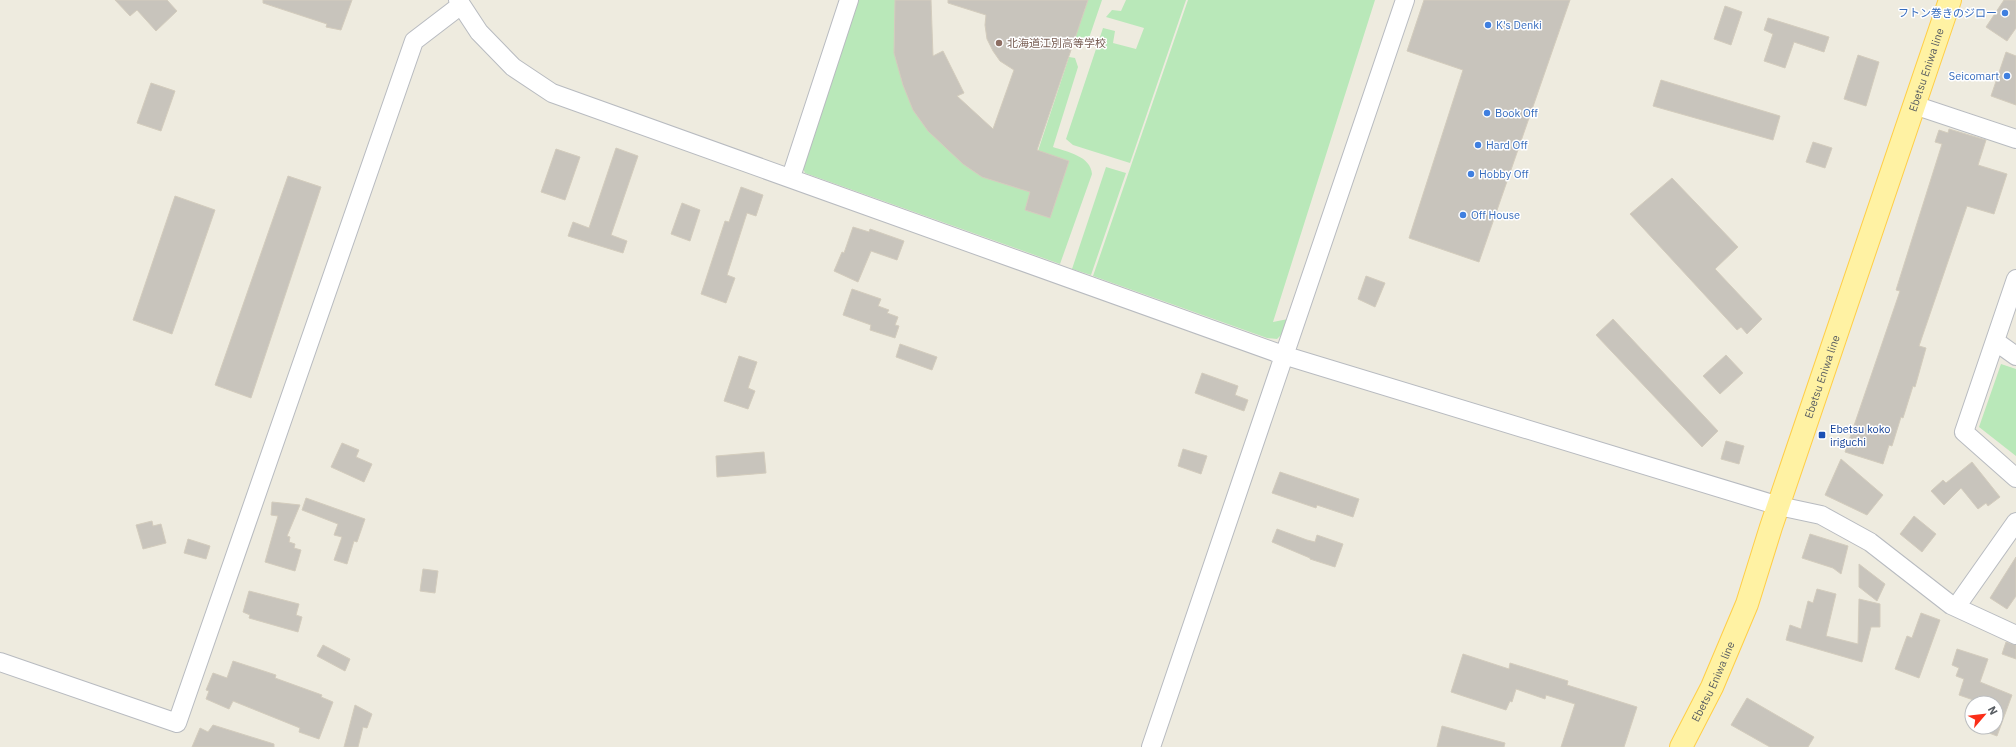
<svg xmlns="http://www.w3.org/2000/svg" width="2016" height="747" viewBox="0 0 2016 747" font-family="'IBM Plex Sans','Noto Sans JP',sans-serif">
<rect width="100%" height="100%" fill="#eeebdf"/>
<path fill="#b9e8b9" d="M857,0H895L894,53L903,85L913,110L928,131L963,164L982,177L1030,192L1025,210L1050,218L1069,161L1038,151L1069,57L1075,58L1078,67L1053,147C1067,152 1091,156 1092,174L1060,264L805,173L802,166Z
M1088,0H1102L1088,41L1080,46L1073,44Z
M1126,0H1186L1130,163L1073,145L1066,139L1103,28L1115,31L1113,43L1136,49L1144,28L1106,17L1112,10L1121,11Z
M1188,0H1375L1273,322L1288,319L1284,332L1277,339L1267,338L1093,276Z
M1106,167L1126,173L1091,275L1072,269Z
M2001,364L2016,369V456L1979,427Z"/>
<path fill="#c8c4bc" stroke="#d3ccbd" d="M115,0H167L177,11L156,31L137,10L130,16Z
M263,0H352L341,30L326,27L327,24L263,3Z
M895,0H931L933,56L943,51L964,93L957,96L993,129L1014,70L1000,61L993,51L987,39L985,25L986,15L948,3V0H1088L1037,150L1069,161L1050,218L1025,210L1030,192L982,177L963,164L928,131L913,110L903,85L894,53Z
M1424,0H1570L1479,262L1409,238L1463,70L1407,51Z
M2004,0H2016V28L2007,41L1986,27Z
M1725,6L1742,12L1731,45L1714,39Z
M1768,18L1829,37L1824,52L1794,42L1785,68L1764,61L1773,34L1764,30Z
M2006,52L2016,56V105L1991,96Z
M1858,55L1879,62L1866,106L1844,99Z
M1661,80L1780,116L1773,140L1653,106Z
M151,83L175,91L161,131L137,123Z
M1949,129L1986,140L1978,165L2007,174L1994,214L1967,206L1919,346L1926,348L1915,387L1913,386L1903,418L1901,417L1892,446L1889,445L1883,464L1845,452L1900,291L1896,290L1942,144L1935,142L1939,130L1948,133Z
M1813,142L1832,148L1825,168L1806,162Z
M616,148L638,156L611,235L627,241L623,253L568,236L573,222L589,228Z
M556,149L580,157L565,200L541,192Z
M288,176L321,187L251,398L215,385Z
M1672,178L1738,247L1715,269L1762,319L1747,334L1741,327L1737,330L1630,214Z
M741,187L763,195L756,216L747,213L727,275L735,278L726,303L701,294L725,221L729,222Z
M175,196L215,210L172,334L133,320Z
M682,203L700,210L690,241L671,234Z
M853,227L869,232L870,229L904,241L897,260L871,251L858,282L834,271L842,252L844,253Z
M1366,276L1385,283L1375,307L1358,299Z
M852,289L881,299L878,306L889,310L887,313L898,317L895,325L899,326L895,338L870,330L871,325L843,315Z
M1613,319L1718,431L1702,447L1596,335Z
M900,344L937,357L932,370L896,357Z
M1726,355L1743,373L1720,394L1703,376Z
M739,356L757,362L748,388L755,391L748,409L724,401Z
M1202,373L1238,386L1235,395L1248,400L1244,411L1195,393Z
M1726,441L1744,446L1739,464L1721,459Z
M342,443L359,450L356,457L372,464L364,482L331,467Z
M1183,449L1207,456L1201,474L1178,466Z
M764,452L766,473L717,477L716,456Z
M1841,459L1883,495L1867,515L1825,495Z
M1972,462L2000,497L1988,506L1986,503L1978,509L1961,488L1944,505L1931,491L1943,480L1946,483Z
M1280,472L1359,499L1353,517L1317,505L1316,508L1272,493Z
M306,498L365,519L357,542L354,541L347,564L334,560L342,537L334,535L338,524L302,510Z
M272,502L300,505L287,536L290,537L289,542L295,544L294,548L301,550L295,571L265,562L278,516L271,515Z
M1914,516L1936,534L1922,552L1900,534Z
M152,521L153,526L161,524L166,543L143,549L136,525Z
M1277,529L1307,540L1315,542L1317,535L1343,544L1335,567L1310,559V558L1272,542Z
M1810,534L1848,546L1841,574L1833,568L1802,558Z
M188,539L210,546L206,559L184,553Z
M2016,557V596L2007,609L1990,598Z
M1859,564L1885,584L1877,601L1859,587Z
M423,569L438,571L435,593L420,591Z
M1817,589L1836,594L1826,636L1858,644L1859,599L1880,604V627H1871L1862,662L1786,640L1790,625L1801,629L1808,601L1813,603Z
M249,591L299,604L296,615L302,617L298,632L249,618L250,615L243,612Z
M1921,613L1940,620L1919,678L1895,669L1907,636L1912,638Z
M2006,642L2016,645V659L2002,654Z
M323,645L350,659L345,671L317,656Z
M1957,649L1988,659L1980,682L2012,695L1997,736L1973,727H1996V703H1982L1959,695L1964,679L1956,676L1959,668L1952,665Z
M1463,654L1509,669L1510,663L1568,681L1567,685L1637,707L1624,747H1561L1575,704L1546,695L1545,699L1516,689L1512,702L1510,701L1506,710L1451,692Z
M233,661L276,675L275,678L322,695L321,697L333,702L319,739L299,732L300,728L233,701L229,709L206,699L209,691L206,690L213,673L227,678Z
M1747,698L1814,737L1808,747H1770L1731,725Z
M355,705L372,714L367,728L363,727L358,747H344Z
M213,725L274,744V747H192L200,728L208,732Z
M1442,726L1505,743L1504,747H1437Z"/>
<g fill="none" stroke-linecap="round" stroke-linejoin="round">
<g stroke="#b8bbc0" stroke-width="20">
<path id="minor" d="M458,0L479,32L513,67L552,93L1283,355L1779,506L1821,515L1870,542L1951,605L2016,635
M1914,105L2016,139
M791,177L849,0
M2016,279L1964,432L2016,478
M1995,341L2016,356
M1956,607L2016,522
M0,662L177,723L414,41L461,5
M1151,747L1405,0"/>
</g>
<g stroke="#ffce47" stroke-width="24">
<g id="major">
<path id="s1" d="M1681,747L1712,687L1747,604L1771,527L1950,0"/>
</g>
</g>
<use href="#minor" stroke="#fff" stroke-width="18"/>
<use href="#major" stroke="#fff2a3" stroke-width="22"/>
</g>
<g fill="#3f7fe0" stroke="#fff" stroke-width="1.5">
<circle cx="2005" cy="13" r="4"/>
<circle cx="1488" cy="25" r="4"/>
<circle cx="2007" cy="76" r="4"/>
<circle cx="1487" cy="113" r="4"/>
<circle cx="1478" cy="145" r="4"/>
<circle cx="1471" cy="174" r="4"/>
<circle cx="1463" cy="215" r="4"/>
</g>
<circle fill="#8d6e63" stroke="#fff" stroke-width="1.5" cx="999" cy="43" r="4"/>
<rect fill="#1a4fb4" stroke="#fff" stroke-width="1.5" x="1818" y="431" width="8" height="8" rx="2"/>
<g text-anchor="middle" stroke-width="3" stroke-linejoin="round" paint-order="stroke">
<g font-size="11" fill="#366cbe" stroke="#fff" text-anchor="start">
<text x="1997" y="17" text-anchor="end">フトン巻きのジロー</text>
<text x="1496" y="29">K's Denki</text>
<text x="1999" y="80" text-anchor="end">Seicomart</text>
<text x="1495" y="117">Book Off</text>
<text x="1486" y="149">Hard Off</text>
<text x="1479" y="178">Hobby Off</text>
<text x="1471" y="219">Off House</text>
</g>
<g font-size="11" fill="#785e54" stroke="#fff" text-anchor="start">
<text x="1007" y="47">北海道江別高等学校</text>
</g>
<g font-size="11" fill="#585d62" stroke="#fff">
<text dy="4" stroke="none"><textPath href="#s1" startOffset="721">Ebetsu Eniwa line</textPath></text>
<text dy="4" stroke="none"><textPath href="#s1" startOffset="397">Ebetsu Eniwa line</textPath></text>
<text dy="4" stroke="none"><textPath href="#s1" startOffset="73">Ebetsu Eniwa line</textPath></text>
</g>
<g font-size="11" fill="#164399" stroke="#fff" text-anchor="start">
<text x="1830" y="433">Ebetsu koko<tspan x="1830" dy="13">iriguchi</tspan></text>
</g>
</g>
<g transform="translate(1984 715) rotate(62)"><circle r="19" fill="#ffffff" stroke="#bcbec0"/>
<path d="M0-3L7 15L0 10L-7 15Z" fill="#fb2e18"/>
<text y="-6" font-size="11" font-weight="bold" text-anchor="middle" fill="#585d62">N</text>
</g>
</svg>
